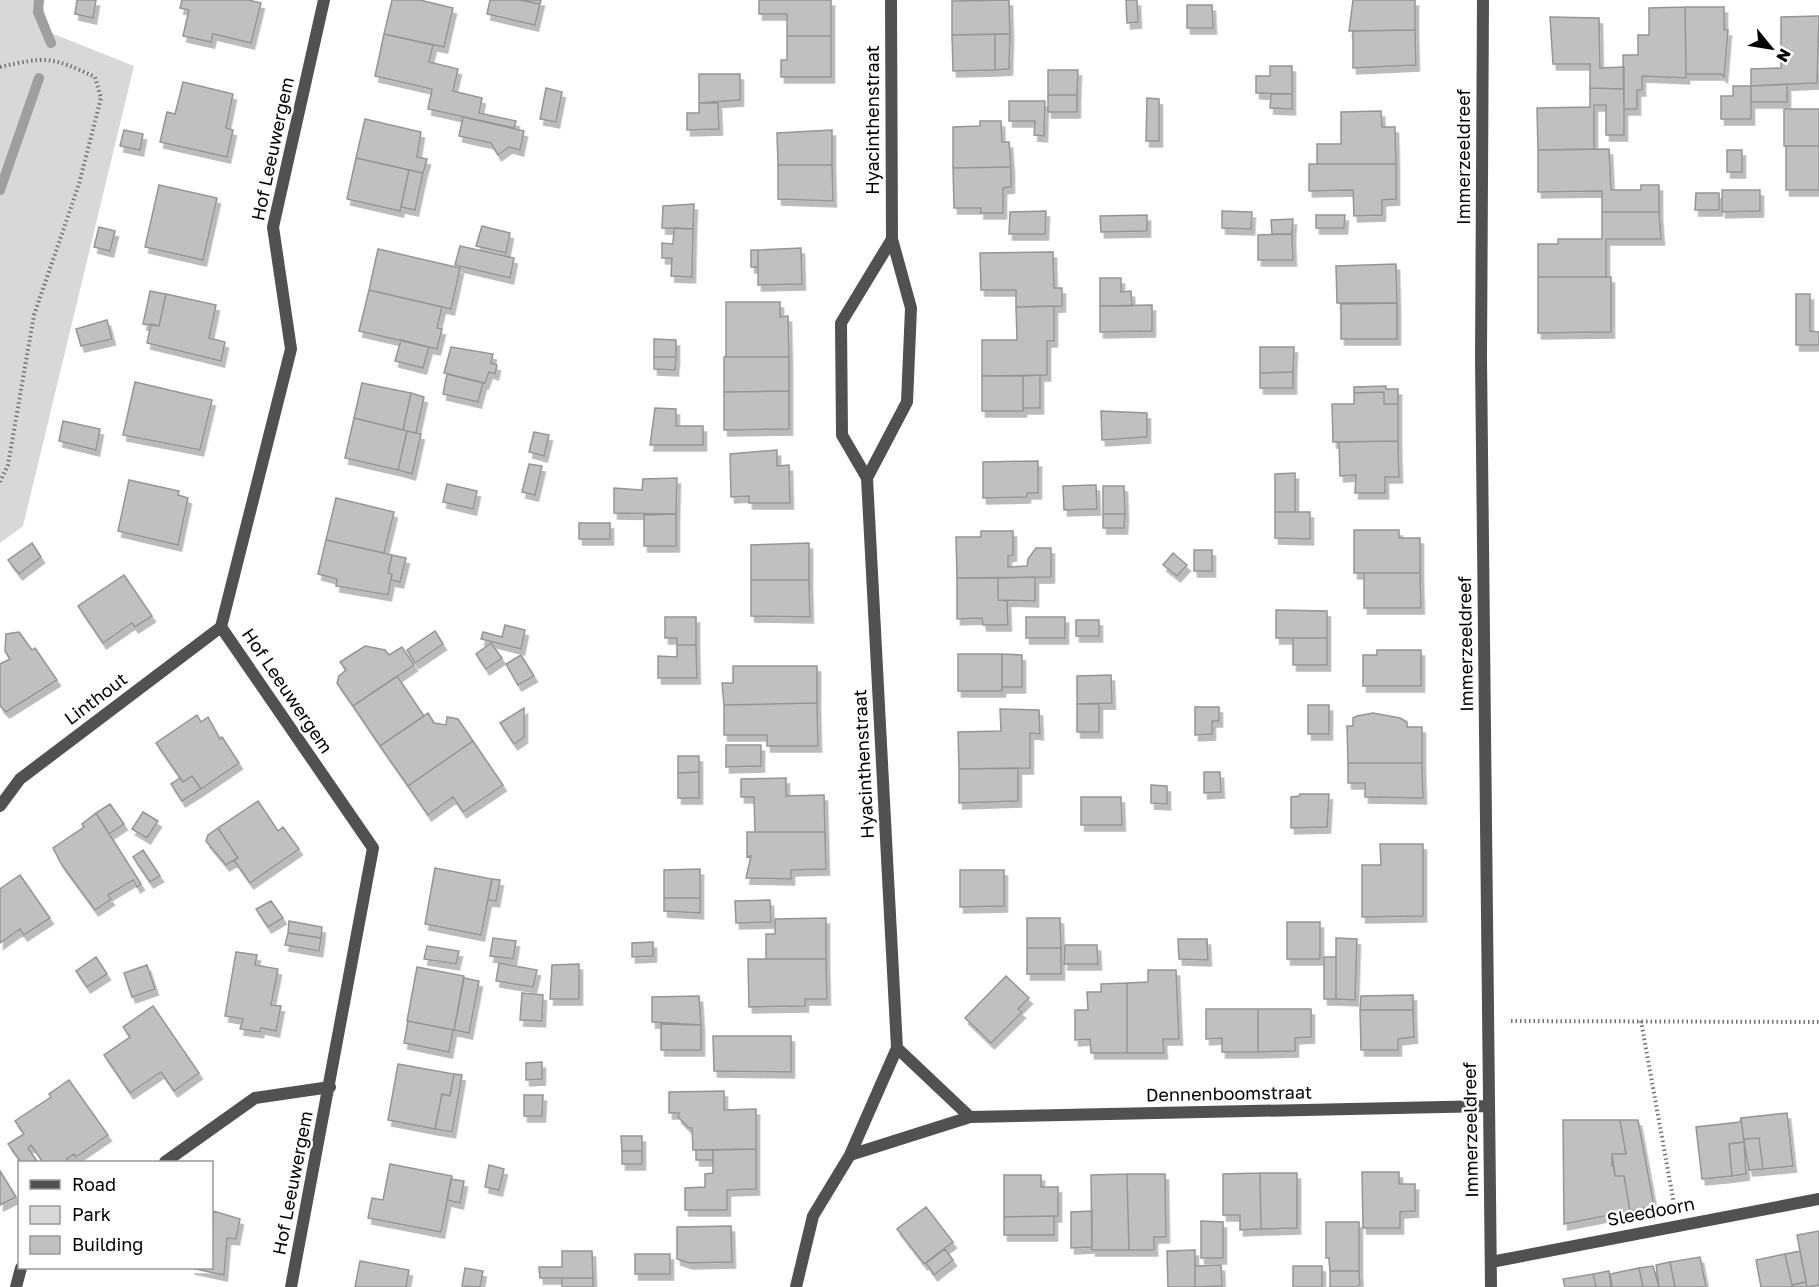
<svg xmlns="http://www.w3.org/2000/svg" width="1819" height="1287" viewBox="0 0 1819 1287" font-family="'Golos Text',sans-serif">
<defs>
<filter id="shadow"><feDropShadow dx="3.5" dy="6" stdDeviation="0" flood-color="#0004"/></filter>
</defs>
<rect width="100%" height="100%" fill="#fff"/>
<path fill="#d8d8d8" d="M0,0H41L51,33L134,66L23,526L0,543Z"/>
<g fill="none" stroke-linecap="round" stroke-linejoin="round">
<path stroke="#9f9f9f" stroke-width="10" d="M39,0L38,12L51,43
M0,190L39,78"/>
</g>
<path fill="#c0c0c0" stroke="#959595" stroke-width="1.5" filter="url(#shadow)" d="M77,0H96L93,18L75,14Z
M182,0H248L261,3L251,43L213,34L211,42L183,36L189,10L180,8Z
M392,0H420L453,8L444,47L384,34Z
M490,0H520L540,4L535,25L487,14Z
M520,0H541L540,4Z
M759,0H831V36H787V14H759Z
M1009,0L1010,34L952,35V1Z
M1126,0H1137L1138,22L1127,23Z
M1353,0H1415V30L1349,31Z
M1187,5H1212L1213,28H1187Z
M1685,7H1724V30H1728L1724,77L1721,74H1686Z
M1685,7L1686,78L1642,76V90H1637V109H1624L1623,55H1638V35H1649V8Z
M1819,16L1817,83L1751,86V69L1781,68V17Z
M1550,17L1599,18L1600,68L1624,67V89L1590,88V64H1553Z
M1415,30L1416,65L1353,68V31Z
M384,34L433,45L429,62L458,69L453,91L482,98L479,113L516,121L514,128L428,109L432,89L375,76Z
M995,34V70L953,71L952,35Z
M995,34H1010L1009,69L995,70Z
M787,36H831V77H781V60H787Z
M1270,66H1292V94L1256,93V76H1270Z
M1048,70H1078L1077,95H1048Z
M699,74H740V100L699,103Z
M183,82L233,94L226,128L233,130L227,157L160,142L167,112L175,114Z
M1787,84V102H1751V86Z
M1733,86H1751V119H1721V96H1733Z
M546,88L562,92L556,122L540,119Z
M1590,88L1624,89V135H1606V105H1594V149L1538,150L1537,108L1590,107Z
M1271,94H1292V109L1270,108Z
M1048,95H1077V112H1048Z
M1147,98L1159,99V141H1146Z
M1009,101H1045L1044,136L1034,135L1035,121H1009Z
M699,103H718L719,129L687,130V113H699Z
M1784,109H1819V146H1784Z
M1381,111L1382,127H1395L1396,164H1317V144H1341V112Z
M463,117L524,131L520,150L509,147L498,155L491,143L459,136Z
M365,119L421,132L417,157L427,159L423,173L356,158Z
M980,121H1001L1002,142H1009L1011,167L953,168V127L980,126Z
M124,130L143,134L140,150L120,146Z
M832,130V165H778L777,133Z
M1786,146H1819V190H1786Z
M1609,149L1611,190H1641V185H1659V212H1602V191L1538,192V150Z
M1727,150H1742V172H1727Z
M356,158L409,170L400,211L347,199Z
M1309,164H1396V199L1382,200V215L1354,216L1353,190L1309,191Z
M778,165H832L833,201L778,199Z
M1011,167V187L1003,188V213H980L981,208H954L953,168Z
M409,170L423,173L415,210L401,207Z
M159,185L217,198L203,260L145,247Z
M1722,190H1760V211L1722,212Z
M1696,193H1719V210H1695Z
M694,204L693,229L662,228L663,206Z
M1046,211L1045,234H1009L1010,212Z
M1222,211L1252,212L1251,229L1222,228Z
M1602,212H1659L1661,239H1606V277H1538V244H1558V239H1602Z
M1147,215V231L1101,232L1100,216Z
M1316,215H1345L1344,228H1316Z
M1293,219L1292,234H1272L1271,220Z
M482,226L510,233L506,253L476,246Z
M99,227L115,231L110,251L94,247Z
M674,228L693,229L692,277L671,276L672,258H662V243L673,244Z
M1292,234L1293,260H1258V235Z
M460,246L514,258L510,278L455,265Z
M801,248L802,284L758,285V250Z
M378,249L460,268L451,309L369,290Z
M751,250H758V267H751Z
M1053,252L1054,288H1062V306L1016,307V290H981L980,253Z
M1396,264L1397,303H1337L1336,266Z
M1538,277H1611V332L1538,333Z
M1100,278H1121V292L1131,291L1132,306H1100Z
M369,290L442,307L437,328L442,329L437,349L359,331Z
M150,291L166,294L159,326L143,324Z
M166,294L216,305L209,338L225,342L221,361L147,343L151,324L159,326Z
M1796,294H1810V331L1819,332V345H1796Z
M726,302H780V317L788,316L789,357H726Z
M1397,303V339H1341V304Z
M1152,305V331L1100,332V306Z
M1054,306V341H1047V375L982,376V340H1017L1016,307Z
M107,320L112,339L81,346L76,329Z
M654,339L676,340V357H654Z
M401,340L429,347L423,368L395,361Z
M451,347L493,354L491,363L497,365L495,374L489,372L485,383L444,373Z
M1260,347H1294L1293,372L1260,373Z
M654,357H676L675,370L654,369Z
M724,357H789V391L724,392Z
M1293,372V388H1260V373Z
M447,374L483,383L478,402L443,394Z
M1040,375V408H1023V376Z
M982,376H1023V411H982Z
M135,382L212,400L200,450L123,435Z
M362,383L411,393L403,430L354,418Z
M1386,386V389H1398V404H1384V392L1354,393V387Z
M789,391V429L724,430V392Z
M1384,392V404H1398V441L1333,442L1332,404H1354V393Z
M411,393L424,397L416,433L403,430Z
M655,408L676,409V426H703V445H650Z
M1101,411L1147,413V437L1102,440Z
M354,418L407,431L398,470L345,458Z
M63,421L100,429L96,450L59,441Z
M407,431L421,434L412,474L398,470Z
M534,432L549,435L544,456L529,452Z
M1398,441L1399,477H1385V493H1355L1356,475L1340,476L1339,442Z
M777,450V466L789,465L790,503H749V496L731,497L730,454Z
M1038,461V493H1027V497L983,498V462Z
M529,464L542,466L535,495L522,492Z
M1295,473V512H1275V474Z
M677,478L676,514L614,513V488L642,490L643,479Z
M129,480L179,491L178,495L188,498L178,545L118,531Z
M447,484L477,491L473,509L443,502Z
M1096,485L1097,509L1064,510L1063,486Z
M1103,486H1124L1125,514H1103Z
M336,498L394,512L384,553L326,540Z
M1275,512H1310V539L1275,538Z
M676,514V546H644V515Z
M1103,514H1125L1124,528H1103Z
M579,523H610V539H579Z
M1354,530H1399V538H1420V573H1354Z
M981,531H1013V555L1008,556V567L1027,566L1028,559L1036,548H1051V577L957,578L956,537H981Z
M326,540L392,555L388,573L392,574L388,595L336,586L337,579L318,574Z
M32,543L41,557L19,574L8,560Z
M809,543V580H751V545Z
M1194,550H1212V571H1194Z
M1173,553L1187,565L1177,576L1163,565Z
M392,555L406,558L400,582L391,580L392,574L388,573Z
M1364,573H1420L1421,608H1364Z
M124,575L152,616L135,627L132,623L103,643L78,606Z
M1035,577V601L998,600V578Z
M957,578H998V600L1007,601L1008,625H983L982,618L957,619Z
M751,580H809L810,617L751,616Z
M1276,610L1327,611V638H1276Z
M665,617H696V645H677V638H665Z
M1026,617H1065V638H1026Z
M1076,620H1099V636H1076Z
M505,625L525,630L521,649L481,639L483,632L502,637Z
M435,631L443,644L415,663L407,650Z
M19,632L32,650L35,648L57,680L6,712L0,706V664L10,659L5,651L6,634Z
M1293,638H1327V665H1293Z
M491,643L502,658L486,669L476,654Z
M677,645H696L697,678H658V656L677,657Z
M365,646L385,650L389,655L402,647L414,665L353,706L337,683L339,676L346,670L340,662Z
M1377,650H1421V686H1363V655H1377Z
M958,654H1002V691H958Z
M1002,654L1022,655V687H1002Z
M521,655L534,676L518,685L506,664Z
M733,666H817V703L724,705L722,683H733Z
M1111,675L1112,703L1077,704V676Z
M397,676L424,716L380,746L353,706Z
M817,703L818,746H767V735H724V705Z
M1077,704H1099V732H1077Z
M1308,705H1329V734H1308Z
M1195,707H1219V721H1212V734L1195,735Z
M524,708V737L514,744L500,723Z
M1000,709L1039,710L1040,734L1030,733V768L959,769L958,732L1001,731Z
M428,713L434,723L446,725L447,717L458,719L473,741L408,786L380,746Z
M1373,713L1400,718L1407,722V727H1422V763H1348L1347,726H1353V718L1357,716Z
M197,715L201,722L208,717L220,739L222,737L239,763L201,789L192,776L183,782L156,743Z
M473,741L503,785L463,812L453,797L428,815L408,786Z
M726,745H761V766L726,767Z
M678,756H699V772L678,773Z
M1348,763H1422L1423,798L1365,797V783H1348Z
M1018,768V801L959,803V769Z
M699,772V798H678V773Z
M1204,772H1220L1221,792L1204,793Z
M192,776L201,789L182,801L171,784L180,778L183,782Z
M786,778V796L824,795L825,832H755L754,797H741V779Z
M1151,785L1167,786V804L1151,803Z
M1300,794H1329L1327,827L1291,828V797L1299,796Z
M1081,797H1121L1122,825H1081Z
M258,801L278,831L283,827L299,849L250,883L234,860L238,858L218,828Z
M110,804L124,824L109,834L96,813Z
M143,812L158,821L147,838L132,829Z
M96,813L141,884L137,887L133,880L108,895L111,899L95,910L62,865L53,848L84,827L82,824Z
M218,828L238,858L226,865L206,841L208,835Z
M747,832H825L826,869L791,870V879L746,878L751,856L747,857Z
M1380,844H1423V916L1362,917V865H1381Z
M143,850L160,876L150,882L133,857Z
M435,868L492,879L481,935L425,924Z
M700,869V898H664V870Z
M960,870H1004V906L960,907Z
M20,875L50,918L24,935L20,929L0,943V889Z
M492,879L500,880L496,901L488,900Z
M664,898H700V913L664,911Z
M770,900L771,922L736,923L735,901Z
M271,901L283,918L268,927L256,909Z
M826,918V959H766V934H775V919Z
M1027,918H1060L1061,948H1027Z
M289,921L322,927L321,938L288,933Z
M1287,922H1320V959H1287Z
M288,933L321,938L319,951L285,945Z
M493,938L516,941L513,959L490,956Z
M1336,938L1357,939L1355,1000L1336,999Z
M1178,939H1207L1208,960L1179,959Z
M653,942V956L632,957V943Z
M1065,945H1097L1098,964H1064Z
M427,946L459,951L456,964L424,959Z
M1027,948H1061V974H1027Z
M236,952L257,955L255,965L278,969L271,1005L281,1006L276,1031L261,1028L260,1032L240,1029L243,1019L225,1016Z
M96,957L107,974L87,987L76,971Z
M1324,957H1336V999H1324Z
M748,959H826L827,999H805V1006L749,1007Z
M499,963L537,970L533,987L496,981Z
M579,964V999H550L552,965Z
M147,965L155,989L132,997L124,973Z
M417,967L464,976L454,1030L407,1021Z
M1148,970H1176L1179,1039H1163L1164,1053H1127V983L1148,982Z
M1006,976L1029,998L1018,1009L1022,1012L991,1043L965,1018Z
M464,978L479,981L469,1033L454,1030Z
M1127,983V1053H1091L1090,1039L1075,1040V1010H1088L1087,992H1101V984Z
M522,993L543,995L542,1021L520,1020Z
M1413,995V1010H1360L1361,996Z
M699,996L701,1025L652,1022V997Z
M153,1006L199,1073L174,1091L161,1072L130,1093L104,1055L130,1037L123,1027Z
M1206,1009H1258V1052H1222V1038L1206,1039Z
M1258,1009H1311V1037L1295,1038V1051L1258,1052Z
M1360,1010H1413L1414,1037L1398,1039V1050H1361Z
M408,1021L453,1030L449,1052L404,1043Z
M661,1024L701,1025V1050H661Z
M713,1036H791V1072L714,1071Z
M542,1062V1079L526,1080V1063Z
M398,1064L454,1074L450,1096L442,1094L435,1129L388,1120Z
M454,1074L462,1075L452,1132L435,1129L442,1094L450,1096Z
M69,1080L108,1135L76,1157L74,1154L67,1159V1162H43L31,1145L28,1148L37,1161L21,1162L8,1144L24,1134L15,1121L51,1097L49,1094Z
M724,1091V1110L756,1109V1149L693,1150L692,1128H689L678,1117L679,1113H669V1092Z
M524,1095H543L542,1116H524Z
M1787,1113L1793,1166L1763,1169L1759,1138L1745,1139L1744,1142L1741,1118Z
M1741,1118L1744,1142L1729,1144L1732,1176L1702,1179L1696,1127L1740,1122Z
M1563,1120H1620L1626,1154H1612V1166H1614L1615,1176H1624L1630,1211L1564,1224Z
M1620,1120H1638L1654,1206L1630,1211L1624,1176H1615L1612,1154H1626Z
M621,1136H642V1151H622Z
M1759,1138L1763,1169L1749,1170L1744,1142L1745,1139Z
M1744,1142L1746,1174L1732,1176L1729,1144Z
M756,1149V1189L727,1190V1210H685V1188L705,1187V1174L713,1173V1150Z
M696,1150H713V1160H696Z
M622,1151H642V1164H622Z
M390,1164L452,1176L441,1232L368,1218L372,1198L383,1200Z
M489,1165L504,1169L499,1190L485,1187Z
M0,1171L16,1197L0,1205Z
M1362,1172H1399V1184H1415V1211L1400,1212V1228H1363Z
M1260,1173L1261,1229L1240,1230V1215H1223V1174Z
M1260,1173H1297V1228L1261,1229Z
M1127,1174L1129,1250H1092L1091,1175Z
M1127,1174H1165L1166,1237H1154V1250H1129Z
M1004,1175H1041V1187H1058V1216L1004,1217Z
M451,1179L464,1181L460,1203L447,1200Z
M926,1207L953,1242L924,1264L897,1229Z
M213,1211L240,1219L236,1239L227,1238L224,1275L191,1268H212Z
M1092,1211V1247L1071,1248V1212Z
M1054,1216V1235H1004V1217Z
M1201,1221L1223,1222V1258H1201Z
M1326,1222H1359V1271H1330L1329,1258H1326Z
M731,1226L732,1262L689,1263L677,1259V1227Z
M1819,1231V1285L1807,1287L1797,1235Z
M945,1249L953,1260L934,1275L926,1263Z
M1195,1250V1287H1168L1167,1251Z
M562,1251H592L593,1278H540L539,1267H562Z
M1800,1251L1806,1282L1792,1285L1785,1254Z
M635,1254H670V1274H635Z
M1785,1254L1792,1285L1806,1282L1807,1287H1761L1756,1260Z
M1700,1257L1706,1287H1675L1670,1262Z
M360,1261L409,1270L406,1287H355Z
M1670,1262L1675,1287H1659L1656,1265Z
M1221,1265L1222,1286L1195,1287V1266Z
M1293,1266H1322V1287H1293Z
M1653,1266L1659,1287H1643L1639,1268Z
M465,1268L483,1271L480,1287L462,1286Z
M1639,1268L1643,1287H1612L1610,1274Z
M1330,1271H1359L1360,1284L1357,1287H1330Z
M1609,1271L1611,1287H1596L1593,1274Z
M1593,1274L1596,1287H1565L1563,1279Z
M562,1278H593V1287H562Z"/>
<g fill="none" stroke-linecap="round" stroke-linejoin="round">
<path stroke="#737373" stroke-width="4" stroke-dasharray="1.5 3" stroke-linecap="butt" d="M0,67C47,56 52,57 95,77L101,98L79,184L34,315L8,465L0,482
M1511,1021L1819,1022
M1641,1021L1674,1204"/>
<path stroke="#515151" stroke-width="12" d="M1483,0L1481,358L1491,1287
M867,478L907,402L911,308L892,239L891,0
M0,806L20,779L221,627
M897,1048L970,1117
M850,1155L970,1117L1489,1106
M165,1162L255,1098L330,1087
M1491,1262L1819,1199
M16,1287L21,1268
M291,1287L373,848L221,627L291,349L273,227L324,0
M796,1287L813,1216L850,1155L897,1048L867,478L842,435L841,323L892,239"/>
</g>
<g text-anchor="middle" stroke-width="5" stroke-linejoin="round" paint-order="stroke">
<g font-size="18" fill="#000" stroke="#fff">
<text transform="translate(873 120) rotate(-90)" y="6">Hyacinthenstraat</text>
<text transform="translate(273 149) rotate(-78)" y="6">Hof Leeuwergem</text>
<text transform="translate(1464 157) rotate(-90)" y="6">Immerzeeldreef</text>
<text transform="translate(1466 644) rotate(-91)" y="6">Immerzeeldreef</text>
<text transform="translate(287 691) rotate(56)" y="6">Hof Leeuwergem</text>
<text transform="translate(96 699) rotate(-37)" y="6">Linthout</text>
<text transform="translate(864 764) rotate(-93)" y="6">Hyacinthenstraat</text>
<text transform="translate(1229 1094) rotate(-1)" y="6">Dennenboomstraat</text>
<text transform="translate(1471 1130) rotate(-91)" y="6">Immerzeeldreef</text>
<text transform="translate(293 1183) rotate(-79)" y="6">Hof Leeuwergem</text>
<text transform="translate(1651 1212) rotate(-11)" y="6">Sleedoorn</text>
</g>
</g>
<rect x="18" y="1161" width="195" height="108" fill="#ffffff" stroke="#999999" stroke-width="1.5"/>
<rect x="30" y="1180" width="30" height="9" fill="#515151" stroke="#999999" stroke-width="1.5"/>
<text x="72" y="1191" font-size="18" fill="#000000">Road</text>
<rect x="30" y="1206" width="30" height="18" fill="#d8d8d8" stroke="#999999" stroke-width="1.5"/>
<text x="72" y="1221" font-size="18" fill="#000000">Park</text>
<rect x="30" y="1236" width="30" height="18" fill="#c0c0c0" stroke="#999999" stroke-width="1.5"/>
<text x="72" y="1251" font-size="18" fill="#000000">Building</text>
<g transform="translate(1771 48) rotate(120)" stroke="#ffffff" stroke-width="4.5" paint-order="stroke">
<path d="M0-4.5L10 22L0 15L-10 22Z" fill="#000000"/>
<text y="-9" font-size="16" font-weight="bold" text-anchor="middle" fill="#000000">N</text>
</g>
</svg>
